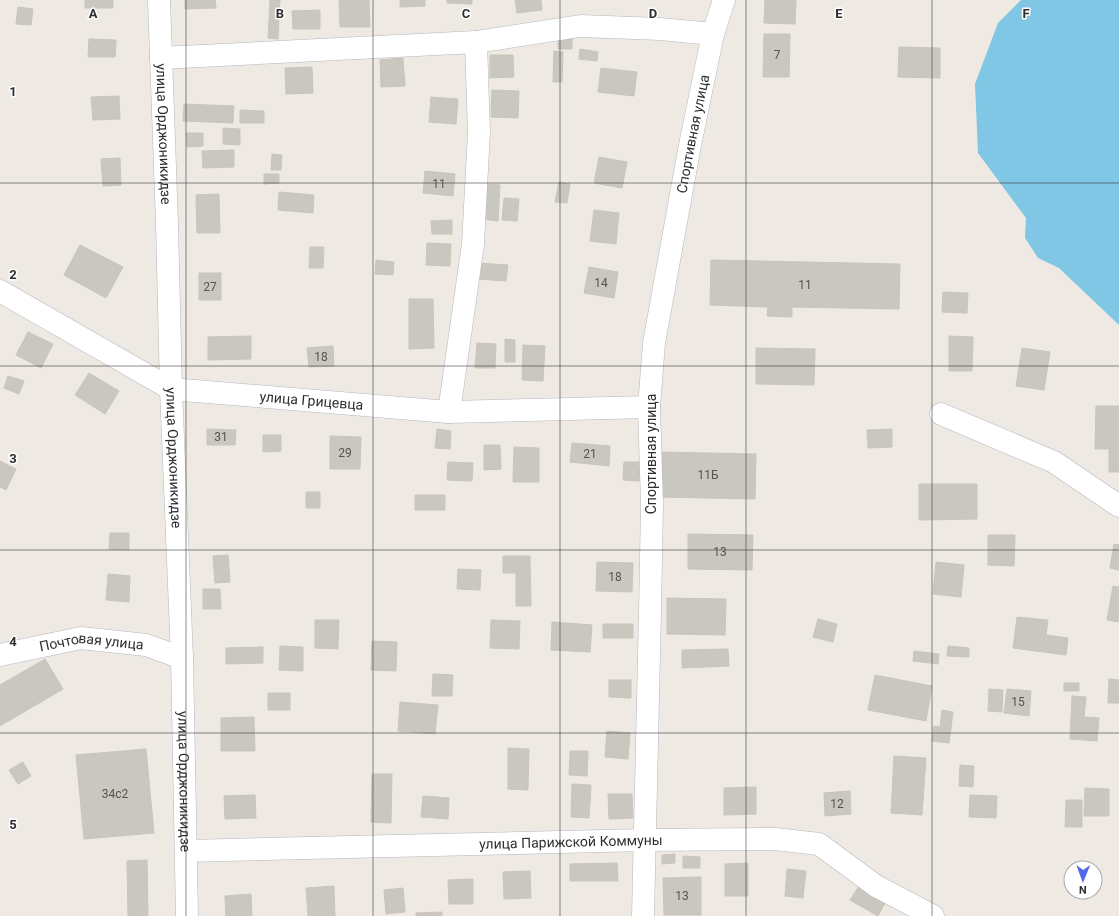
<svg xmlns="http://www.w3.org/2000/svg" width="1119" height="916" viewBox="0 0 1119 916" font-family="Roboto,sans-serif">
<rect width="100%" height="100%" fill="#eee9e2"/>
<path fill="#80c6e5" d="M1021,0H1119V325L1059,268L1038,258L1025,238L1026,218L978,153L975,84L998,23Z"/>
<path fill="#cac7c0" stroke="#c9c5bb" d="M85,0H113V8H85Z
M185,0H215L216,8L185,9Z
M270,0H280L278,39L268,38Z
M339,0H369L370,27H340Z
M400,0H425V6L400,7Z
M447,0H472V4L447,3Z
M515,0H541L542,10L517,13Z
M765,0H796L795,24L764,23Z
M18,7L33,9L31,25L16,24Z
M320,10V29H293L292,11Z
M558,31H572V49H558Z
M764,34H790L789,77H763Z
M89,39L116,40L115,57H88Z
M899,47L940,48V78L898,77Z
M580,49L598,52L597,61L579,59Z
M554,51L563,52L562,82H553Z
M490,55H513L514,77L490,78Z
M403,58L405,86L381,87L380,60Z
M312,67L313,93L286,94L285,68Z
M601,68L637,72L634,96L598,92Z
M492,90L519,91L518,118L491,117Z
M119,96L120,119L93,120L91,97Z
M431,97L458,99L456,124L429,122Z
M184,104L234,106L233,123L183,121Z
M240,110L264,111V123H240Z
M223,128L240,129V145L223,144Z
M186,133H203V146L187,147Z
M234,150V167L203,168L202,151Z
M272,154L282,155L281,170H271Z
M599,157L627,162L622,188L594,183Z
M120,158L121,185L103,186L101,159Z
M425,171L455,174L453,196L423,193Z
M264,174H279V183L264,184Z
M559,182L570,184L567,203L555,202Z
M483,184L500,185L498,221L481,219Z
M279,192L314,195L313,213L278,210Z
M219,194L220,233H197L196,195Z
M504,198L519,199L517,221L502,220Z
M594,210L619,213L616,244L590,241Z
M452,220V234H432L431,221Z
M427,243L451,244L450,266L426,265Z
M80,245L123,267L106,298L64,275Z
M310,247H324L323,268H309Z
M376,260L394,262L393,275L375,274Z
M711,260L900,264L899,309L792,307V317L767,316L768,307L710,305Z
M478,263L508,265L506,281L477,279Z
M589,267L618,272L614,298L584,293Z
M199,273H221V300H199Z
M943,292L968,293L967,313L942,312Z
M409,299H433L434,348L409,349Z
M28,332L53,344L41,368L16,355Z
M251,336V359L208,360V337Z
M949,336L973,337L972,371H949Z
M505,339L515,340V362H505Z
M477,343L496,344L495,368H475Z
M523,345L545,346L543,381L522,380Z
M333,346L334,366L309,367L307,348Z
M756,348L815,349L814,385L756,384Z
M1022,348L1050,352L1044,390L1016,386Z
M89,373L119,391L105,414L75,395Z
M8,376L24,381L19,394L4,388Z
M1096,406H1119V472H1109V449H1095Z
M207,429L236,430L235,445H207Z
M437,429L451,431L450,449L435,448Z
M892,429V447L868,448L867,430Z
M263,435H281V451L263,452Z
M330,436L361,437L360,469H330Z
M572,443L610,446L609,466L570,462Z
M484,445H500L501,469L484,470Z
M514,447L539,448V482H513Z
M660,452L756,454L755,499L659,497Z
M0,461L16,469L6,490L0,487Z
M448,462L473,463L472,481L447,480Z
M624,462H640L639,481L623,480Z
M919,484H977V519L919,520Z
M306,492H320V508H306Z
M415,495H445V510H415Z
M110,533H129V550L109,549Z
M688,534L753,535L752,570L688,569Z
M988,535H1015L1014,566L988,565Z
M1114,544L1119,545V570L1110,568Z
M228,555L230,582L215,583L213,556Z
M503,556H530L531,606H516V573H503Z
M597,562L633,563L632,592L596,591Z
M936,562L964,565L961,597L933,594Z
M458,569L481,570L480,590L457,589Z
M108,574L130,576L129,602L106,600Z
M1113,586L1119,587L1118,622L1107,620Z
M203,589H220L221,609H203Z
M667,598L726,599L725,635L667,634Z
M1017,617L1048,620L1046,635L1068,638L1066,655L1013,648Z
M818,619L837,624L833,642L813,637Z
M315,620H339L338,649L315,648Z
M491,620L520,621L519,649L490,648Z
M552,622L592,625L590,652L551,650Z
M603,624H633V638H603Z
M372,641L397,642L396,671L371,670Z
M280,646L303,647V671L279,670Z
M948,646L969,648V657L947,656Z
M263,647V663L226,664V648Z
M728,649L729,666L682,668V650Z
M914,651L939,654L938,664L913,661Z
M45,659L63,689L0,726V685Z
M433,674L453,675L452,696H432Z
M875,675L932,686L926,721L868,710Z
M1109,679L1119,680V703H1108Z
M609,680H631V698L609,697Z
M1064,683H1079V691H1064Z
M989,689L1003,690L1002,712L988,711Z
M1007,689L1031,691L1029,716L1004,713Z
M268,693H290V710H268Z
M1072,696L1086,697L1084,717L1099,718L1097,741L1070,739Z
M400,702L438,705L435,734L398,731Z
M942,710L953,712L949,743L932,741L934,726L940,727Z
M254,717L255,751H221V718Z
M607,731L630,733L628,759L605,757Z
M508,748L529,749L528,790L508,789Z
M146,749L154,833L84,839L76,755Z
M570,751H588L587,776L569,775Z
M894,756L926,758L922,815L891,813Z
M23,762L31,776L18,784L9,770Z
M960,765L974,766L973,787L959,786Z
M372,774H392L391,823L371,822Z
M572,784L591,785L589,818L571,817Z
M756,787V814L724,815V788Z
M1085,788L1109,789V816H1084Z
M850,791L851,814L825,816L824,793Z
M608,794H632L633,818L609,819Z
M255,795L256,818L225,819L224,796Z
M970,795L997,796L996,818L969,817Z
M423,796L449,798L448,819L421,817Z
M1066,800H1082V827H1065Z
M675,854V863L662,864V855Z
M683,856L700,857V868H683Z
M147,860L148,916H128L127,861Z
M617,863L618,881H570V864Z
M748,863V896H725V864Z
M787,869L806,871L803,898L785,896Z
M530,871L531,898L504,899L503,872Z
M701,877V915H664L663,878Z
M473,879V904H449L448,880Z
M334,886L335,916H308L306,888Z
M859,886L885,903L878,916L850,900Z
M403,888L405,912L386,914L384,890Z
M251,894L252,916H226L225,896Z
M442,912V916H416V913Z"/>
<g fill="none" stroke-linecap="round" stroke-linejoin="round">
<g stroke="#b5b7c0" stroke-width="23">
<g id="minor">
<path id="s1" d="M159,0L167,224L171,389L182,658L187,916"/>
<path d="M476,42L580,26L660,29L713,34"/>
<path d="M161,58L476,42L479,132L473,244L449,412"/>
<path id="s2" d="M0,291L171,389L449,412L649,407"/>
<path d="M941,414L1054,462L1119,506"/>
<path id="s3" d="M0,655L81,638L146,645L182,658"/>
<path id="s4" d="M186,851L645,840L775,839L819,844L876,886L933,916"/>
<path id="s5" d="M643,916L650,612L652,504L649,407L654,343L690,145L713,34L724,0"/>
</g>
</g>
<use href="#minor" stroke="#fff" stroke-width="22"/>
</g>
<path fill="none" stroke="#2e2e2e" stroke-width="1" stroke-opacity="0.55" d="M186,0V916M373,0V916M560,0V916M746,0V916M932,0V916M0,183H1119M0,366H1119M0,550H1119M0,733H1119"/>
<g text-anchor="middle" stroke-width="3" stroke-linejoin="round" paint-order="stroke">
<g font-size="12" fill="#555452">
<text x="777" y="59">7</text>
<text x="439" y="188">11</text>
<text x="601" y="287">14</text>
<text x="805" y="289">11</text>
<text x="210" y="291">27</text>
<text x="321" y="361">18</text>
<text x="221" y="441">31</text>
<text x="345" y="457">29</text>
<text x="590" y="458">21</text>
<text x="708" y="479">11Б</text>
<text x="720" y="556">13</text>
<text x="615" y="581">18</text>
<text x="1018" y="706">15</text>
<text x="115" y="798">34с2</text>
<text x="837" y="808">12</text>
<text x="682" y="900">13</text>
</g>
<g font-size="14" fill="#2e2e2e" stroke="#fff">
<text dy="5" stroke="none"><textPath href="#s1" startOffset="134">улица Орджоникидзе</textPath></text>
<text dy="5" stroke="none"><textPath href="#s5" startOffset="786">Спортивная улица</textPath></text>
<text dy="5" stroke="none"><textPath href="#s2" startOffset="338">улица Грицевца</textPath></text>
<text transform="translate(651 454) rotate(-90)" y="5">Спортивная улица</text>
<text dy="5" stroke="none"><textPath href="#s1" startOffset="458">улица Орджоникидзе</textPath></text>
<text dy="5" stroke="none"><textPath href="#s3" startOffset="93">Почтовая улица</textPath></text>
<text dy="5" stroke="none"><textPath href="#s1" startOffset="782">улица Орджоникидзе</textPath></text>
<text dy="5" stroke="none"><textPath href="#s4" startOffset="385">улица Парижской Коммуны</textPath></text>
</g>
</g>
<g font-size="13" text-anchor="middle" font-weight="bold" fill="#2e2e2e" stroke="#fff" stroke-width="3" stroke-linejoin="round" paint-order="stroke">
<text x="93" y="18">A</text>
<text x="280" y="18">B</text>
<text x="466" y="18">C</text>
<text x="653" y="18">D</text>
<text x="839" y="18">E</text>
<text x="1026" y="18">F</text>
<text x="13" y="96">1</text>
<text x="13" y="279">2</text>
<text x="13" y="463">3</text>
<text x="13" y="646">4</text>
<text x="13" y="829">5</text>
</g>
<g transform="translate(1083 880) rotate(181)"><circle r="19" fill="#ffffff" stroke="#ababab"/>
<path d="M0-3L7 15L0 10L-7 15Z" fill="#5369ea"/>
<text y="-6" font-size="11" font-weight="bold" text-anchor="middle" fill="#2e2e2e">N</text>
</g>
</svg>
